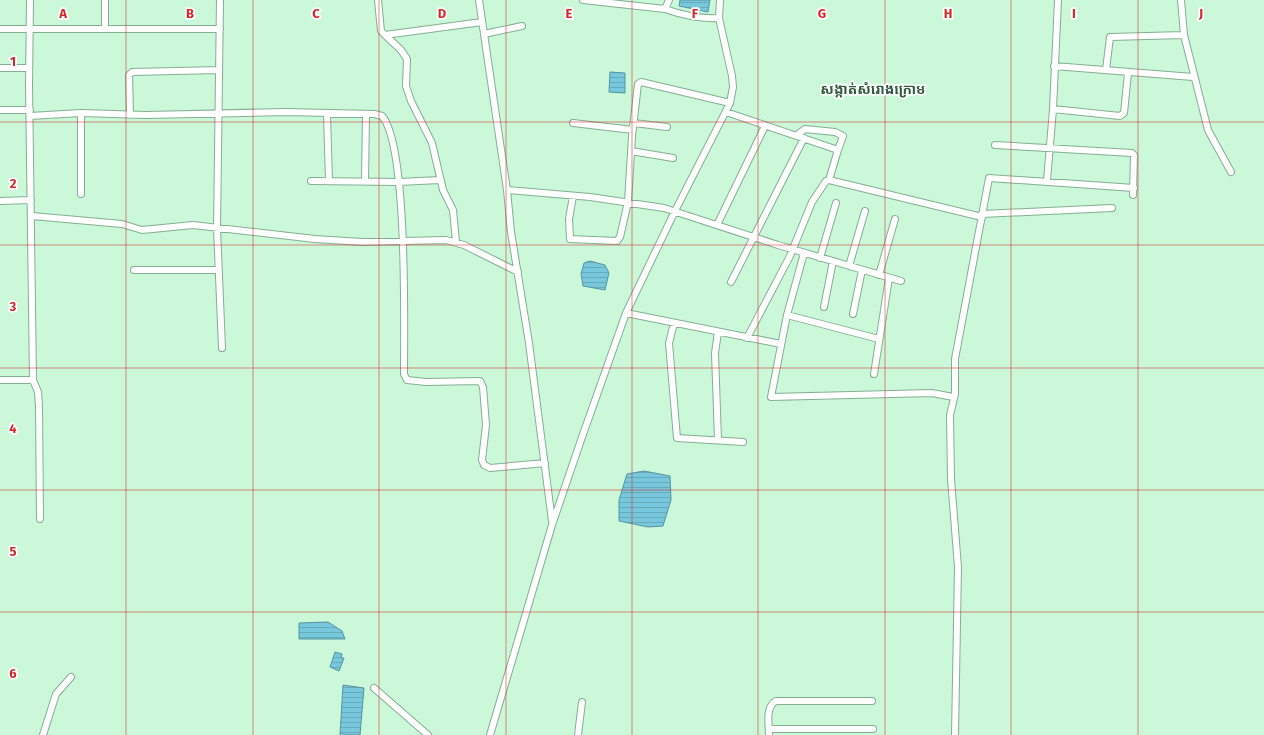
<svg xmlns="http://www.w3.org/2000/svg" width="1264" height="735" viewBox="0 0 1264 735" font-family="'Fira Sans','Noto Sans Khmer',sans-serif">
<defs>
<pattern id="water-rules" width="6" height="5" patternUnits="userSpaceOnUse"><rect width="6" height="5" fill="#77c8dc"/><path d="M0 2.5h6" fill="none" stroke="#66abbc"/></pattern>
</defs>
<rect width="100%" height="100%" fill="#cbf8d9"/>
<path fill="url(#water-rules)" stroke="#56949f" d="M680,0H710L708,12L679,6Z
M610,72L625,73V93L609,92Z
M590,261L605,265L609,273L605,290L583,286L581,274L584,263Z
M644,471L670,476L671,500L663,526L648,527L619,521V500L627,474Z
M328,622L342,631L345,639H299V623Z
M335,652L342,654L341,658H344L339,671L330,667Z
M343,685L364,688L360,735H340Z"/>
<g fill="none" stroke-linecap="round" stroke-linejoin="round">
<g stroke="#84af92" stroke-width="8">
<path id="minor" d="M30,0L29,85L33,380L38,392L39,406L40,519
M105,0V29
M220,0L217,228L222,348
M378,0L381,31L385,35L482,22
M479,0L507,190L511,232L529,343L552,521
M583,0L665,9L669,0
M1181,0L1184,35L1208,130L1231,172
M665,9C682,15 700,19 719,18
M0,29H220
M484,34L522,26
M385,35L401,50L407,59L406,86L411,101L432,143L443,190L453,210L456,242
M1054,66L1193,77
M0,68H29
M1106,70L1110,37L1184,35
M1053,109L1120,116L1124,113L1128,73
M0,110H30
M726,112L838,150L829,180
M81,113V194
M327,114L329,181
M130,115L129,75L132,72L219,70
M30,116L81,113L146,115L285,112L374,114L382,116C408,145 404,329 404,374L407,380L426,382L480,381L483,387L486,425L482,460L484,465L490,468L545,463
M573,123L633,130
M634,123L667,127
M797,135L805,129L835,132L843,136L838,150
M995,145L1132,153L1134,155L1133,195
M631,151L673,158
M311,181L399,182L440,180
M365,181L366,114
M1047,181L1053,109L1058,0
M507,190L590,197L664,208L778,245L901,281
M573,196L569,219L570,239L617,241L620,237L628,202L632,136L638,84L641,82L730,103
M0,201L31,200
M982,214L1112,208
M32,216L122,224L142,230L193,225L315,239L362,242L446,240L464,245L518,272
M717,225L765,126
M804,253L787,315L771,397L932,393L953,397
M820,258L836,203
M849,266L865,211
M134,270H218
M879,275L895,219
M731,282L804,138
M824,307L833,261
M626,313L781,344
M853,314L862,270
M787,315L879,339
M674,323L669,343L677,438L743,442
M718,332L715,353L718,440
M747,338L790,256L812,202L826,181L829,180L982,217
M874,374L889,278
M0,380H33
M374,688L428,735
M769,729H873
M43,735L56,694L71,677
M490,735L552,525L581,440L626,313L675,211L730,103L733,87L732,76L719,18L720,0
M578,735L582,702
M769,735C769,724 765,707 776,701H872
M955,735L958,567L951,479L950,415L955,394V359L989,178L1134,188"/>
</g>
<use href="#minor" stroke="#fff" stroke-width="6"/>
</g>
<path fill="none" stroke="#d62828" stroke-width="1" stroke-opacity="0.55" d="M126,0V735M253,0V735M379,0V735M506,0V735M632,0V735M758,0V735M885,0V735M1011,0V735M1138,0V735M0,122H1264M0,245H1264M0,368H1264M0,490H1264M0,612H1264"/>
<g text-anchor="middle" stroke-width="3.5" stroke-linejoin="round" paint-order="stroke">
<g font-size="14" font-weight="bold" fill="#325a40" stroke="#fff">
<text x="873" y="94">សង្កាត់សំរោងក្រោម</text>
</g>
</g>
<g font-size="13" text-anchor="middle" font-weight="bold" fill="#d62828" stroke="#fff" stroke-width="3.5" stroke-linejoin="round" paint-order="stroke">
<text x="63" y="18">A</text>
<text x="190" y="18">B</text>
<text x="316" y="18">C</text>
<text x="442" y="18">D</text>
<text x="569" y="18">E</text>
<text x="695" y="18">F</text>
<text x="822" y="18">G</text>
<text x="948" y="18">H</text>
<text x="1074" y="18">I</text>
<text x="1201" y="18">J</text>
<text x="13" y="66">1</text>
<text x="13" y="188">2</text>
<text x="13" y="311">3</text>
<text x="13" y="433">4</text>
<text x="13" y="556">5</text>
<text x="13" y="678">6</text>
</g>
</svg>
